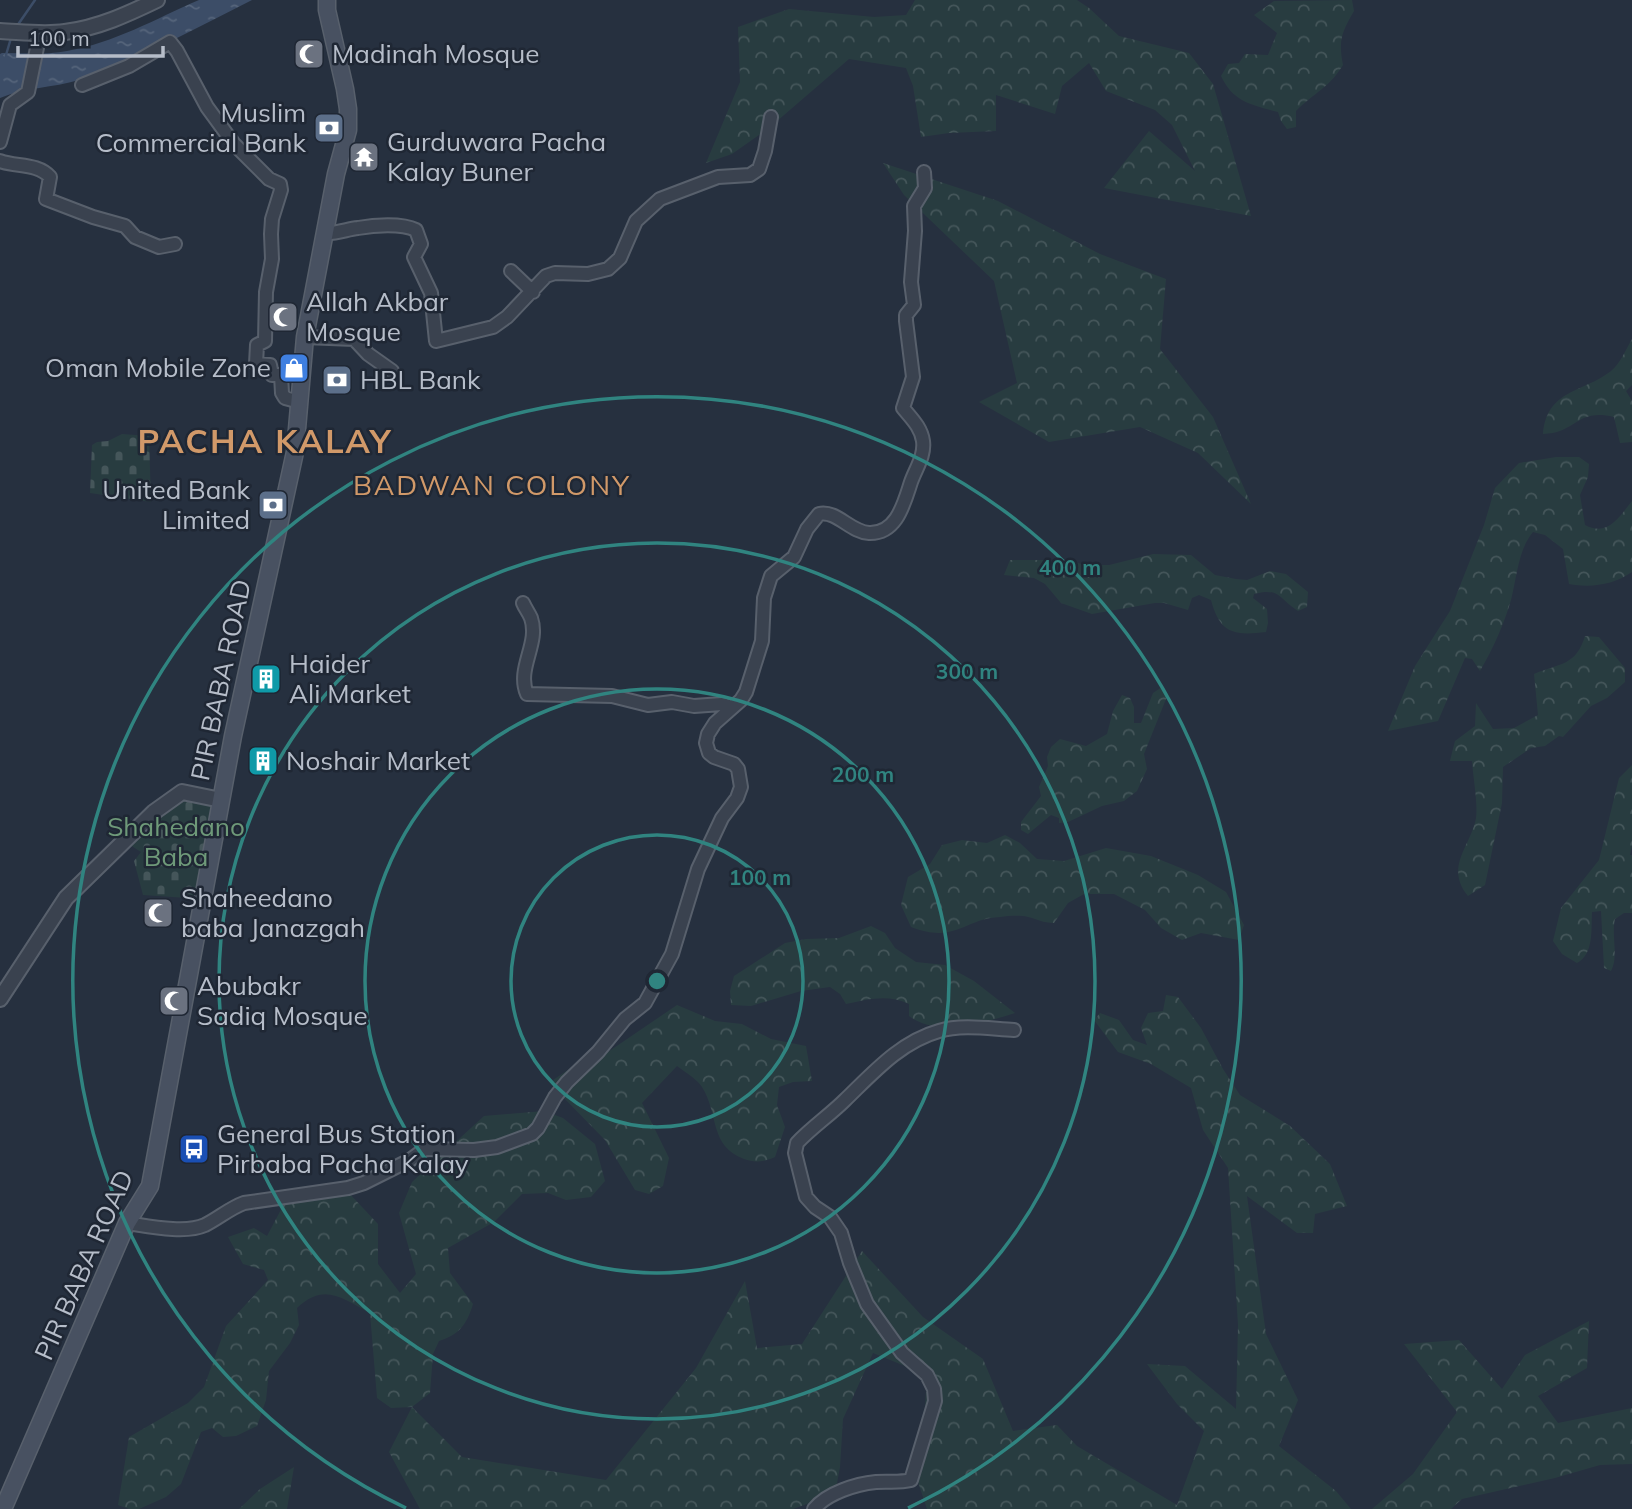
<svg xmlns="http://www.w3.org/2000/svg" width="1632" height="1509" viewBox="0 0 1632 1509" font-family="Mulish,sans-serif">
<defs>
<pattern id="forest-crowns" width="20" height="18" patternUnits="userSpaceOnUse" patternTransform="scale(1.75)"><rect width="20" height="18" fill="#283c40"/><path d="M2 6a3 3 0 1 1 6 0M12 15a3 3 0 1 1 6 0" fill="none" stroke="#45565a"/></pattern>
<pattern id="cemetery-stones" width="16" height="16" patternUnits="userSpaceOnUse" patternTransform="scale(1.75)"><rect width="16" height="16" fill="#283c40"/><path d="M2 7V4a2 2 0 0 1 4 0v3zM10 15v-3a2 2 0 0 1 4 0v3z" fill="#45565a"/></pattern>
<pattern id="water-ripples" width="26" height="14" patternUnits="userSpaceOnUse" patternTransform="scale(1.75)"><rect width="26" height="14" fill="#3c4d67"/><path d="M2 4q2-2 4 0t4 0M15 11q2-2 4 0t4 0" fill="none" stroke="#56657b"/></pattern>
</defs>
<rect width="100%" height="100%" fill="#26303f"/>
<path fill="url(#forest-crowns)" d="M915,0H1077L1089,8L1119,36L1189,53L1213,84L1251,216L1104,188L1149,131L1195,171L1172,125L1155,110L1106,91L1089,63L1062,86L1055,114L996,95V131L949,133L921,137L913,86L906,68L849,59L769,128L732,154L706,163L740,82L738,27L789,9L874,17L906,15Z
M1352,0L1354,11C1342,32 1338,40 1343,65C1329,88 1315,92 1296,111V127L1287,129L1281,121L1278,112C1252,105 1233,102 1221,76L1228,64L1239,63L1245,54L1268,55L1277,33L1254,15L1274,1Z
M883,163L998,201L1100,254L1166,279L1160,349L1213,417L1251,504L1198,453L1140,427L1049,442L979,402L1017,383L994,281L904,195Z
M1632,339V385L1626,391L1632,401V442L1620,443L1614,417C1576,408 1577,433 1543,434C1547,389 1583,393 1611,371C1620,364 1626,349 1632,339Z
M1556,457H1579L1589,464L1588,477L1580,495L1585,525C1608,537 1619,517 1632,501V572C1613,585 1591,588 1569,584L1563,549L1545,535L1533,532C1518,550 1517,577 1511,600C1504,624 1493,649 1480,671L1472,659L1465,658L1438,721L1388,731L1415,666L1450,611L1484,525L1495,488L1519,463Z
M1153,554L1191,555L1215,575L1236,579L1247,580L1270,571L1286,574L1308,592L1307,607L1298,611C1279,599 1280,587 1254,594L1253,598L1267,609L1268,623L1266,632C1233,636 1220,633 1211,600L1199,595L1192,598L1188,610L1164,603H1155L1092,614L1061,603L1045,584L1034,578L1004,575L1010,560H1063L1087,565H1109Z
M1585,636L1599,637L1625,668V682L1607,698L1591,706L1563,737L1559,736L1545,746L1531,748L1503,767L1502,803L1485,885L1468,896C1444,867 1471,846 1476,818C1478,803 1473,777 1472,761H1450L1455,741L1475,726L1476,703L1493,729L1514,728L1538,715L1534,674C1560,663 1576,666 1585,636Z
M1162,687L1168,694L1144,754L1147,769L1137,791L1124,801L1102,806L1068,822L1059,823V818L1051,815L1028,834L1021,830V822L1041,796L1039,787L1048,766L1047,757L1051,747L1060,739L1086,746L1107,734L1113,711L1122,695L1130,698L1134,707V723H1141L1153,693Z
M1632,765V846L1630,855H1632V913H1624L1615,919C1611,936 1619,956 1611,971L1604,968L1601,911L1592,912C1591,930 1594,954 1577,963L1562,954L1553,941L1561,908L1599,860L1619,778Z
M1005,835L1020,843L1037,859L1064,861L1106,848L1151,856L1198,875L1226,892L1244,925L1239,940L1201,933L1182,940L1161,928L1145,910L1114,894H1084L1068,903L1054,923C1043,923 1037,919 1028,917C1020,915 1009,916 1000,917C963,919 956,944 911,927L901,905L908,877L930,864L942,845L962,840L987,843Z
M871,926L885,933L895,948L916,962L945,965L974,981L1015,1013C983,1023 939,1038 909,1016V1004C888,994 869,999 846,1004L840,994L830,987L801,991L751,1006L731,1005L730,991L734,976L785,943L806,939L839,938Z
M1166,995L1178,997L1201,1028L1223,1069L1240,1095L1290,1126L1330,1164L1347,1206L1315,1214L1313,1233H1297L1247,1196L1266,1334L1298,1400L1279,1446L1336,1491L1351,1509H927L914,1470L923,1439L927,1375L873,1353L843,1419L840,1467L835,1494L793,1509H420L389,1452L412,1407L391,1408L377,1398L370,1313C342,1298 324,1282 297,1308L299,1325L290,1343L269,1371L266,1400L257,1426L236,1436L223,1437L212,1428L201,1432L181,1484L166,1497L139,1509H129L118,1505L129,1437L188,1403L204,1387L226,1326L268,1280L264,1270L243,1264L228,1237L254,1228L267,1236L285,1202L348,1192L378,1224V1264L400,1293L416,1274L399,1213L412,1182L484,1116L544,1111L563,1118L595,1144L605,1181L591,1197L566,1200L548,1193L522,1194L494,1222L448,1248L450,1273L473,1304C467,1324 459,1335 439,1341L433,1354L430,1393L412,1407L462,1457L606,1480L696,1368L745,1281L757,1348L802,1344L862,1251L923,1317L983,1359L1013,1431L1057,1425L1077,1446L1177,1505L1204,1431L1177,1404L1147,1364L1185,1366L1236,1409L1238,1325L1228,1168L1203,1130L1191,1088L1151,1064L1118,1052L1094,1020L1100,1013L1119,1020L1133,1040L1147,1045L1141,1028L1148,1013L1163,1011Z
M677,1005L715,1021L742,1024L771,1039L806,1046L812,1081L793,1082L779,1087L777,1105L785,1127L775,1157C764,1162 755,1163 744,1159C709,1146 719,1114 702,1087C697,1079 685,1072 677,1066L642,1103L669,1158L663,1186L649,1194L635,1190L605,1140L561,1095L553,1080L575,1065L605,1054Z
M1589,1321L1587,1368L1538,1396L1558,1423L1632,1408V1464L1600,1465L1555,1478L1462,1499L1451,1509H1372L1413,1474L1457,1412L1404,1344L1459,1340L1502,1389L1525,1355Z
M294,1467L287,1509H239L260,1489Z"/>
<path fill="url(#cemetery-stones)" d="M122,434L149,436L151,502L90,493L92,445L97,442L108,441Z
M173,797L221,800L202,899L143,895L134,861L141,852L127,843Z"/>
<path fill="url(#water-ripples)" d="M199,0H252C196,28 139,60 79,80C53,88 25,87 0,98V54L2,53C24,53 46,55 67,51C114,43 155,19 199,0Z"/>
<g fill="none" stroke-linecap="round" stroke-linejoin="round">
<path stroke="#3c4d67" stroke-width="2.5" d="M17,26L35,0
M6,55L11,38"/>
<g stroke="#58606c" stroke-width="16">
<path id="minor" d="M82,85L129,66L170,42L177,51L207,107L234,144L269,179L280,184L281,190L272,219L271,234L272,259L266,292L265,341L257,345L256,364L270,365L272,375H281L282,393L285,398L300,402
M0,142L10,105L28,92L40,33
M0,161C16,167 38,163 50,177L46,199L93,217L125,226L135,237L159,247L175,244
M324,233C337,234 347,229 358,228C374,225 402,223 416,230L421,244L414,257L431,293L436,341L493,327L507,317L546,276L555,273L588,274L608,269L620,258L636,221L660,199L718,177L750,175L759,169L765,151L771,117
M511,271L533,292
M305,337L354,339L368,354L392,371
M523,603C525,608 529,613 531,618C540,644 516,668 527,694L612,696L648,705L672,702L694,706L722,704L732,707
M127,1223C148,1226 185,1234 205,1225C219,1218 230,1208 244,1203L348,1188L364,1183L410,1160L425,1149L474,1150L497,1147L532,1134L538,1128L555,1097L567,1082L598,1052L625,1019L645,1003L672,954L698,869L722,818L737,798L741,787L738,769L734,764L714,757L709,753L706,743L708,734L715,723L741,700L746,692L762,641L764,598L771,576L794,557L807,529L819,514C837,510 850,532 869,533C897,534 904,503 911,482C916,468 925,456 923,441C921,427 911,418 903,408L913,377L906,321V315L914,305L911,282L915,231L914,206L925,188L924,172
M814,1509C827,1493 856,1484 876,1482C888,1481 899,1483 911,1480L935,1401L934,1389L927,1375L902,1353L867,1304L850,1263L841,1233L830,1217L815,1207L806,1197L795,1153L797,1143C812,1127 830,1115 845,1100C873,1073 900,1042 939,1031C962,1024 991,1029 1014,1030"/>
</g>
<g stroke="#58606c" stroke-width="18">
<path id="tertiary" d="M0,31C22,32 44,35 65,32C98,28 128,14 157,0
M0,999L66,898L154,812L182,792L221,800"/>
</g>
<g stroke="#58606c" stroke-width="19">
<path id="secondary" d="M3,1509L127,1223L150,1186L233,736L295,452L305,337L336,174L348,130V109L345,89L327,10V0"/>
</g>
<use href="#minor" stroke="#3a424f" stroke-width="12"/>
<use href="#tertiary" stroke="#3a424f" stroke-width="14"/>
<use href="#secondary" stroke="#485161" stroke-width="16"/>
</g>
<g fill="none" stroke="#308480" stroke-width="3.5">
<circle cx="657" cy="981" r="146"/>
<circle cx="657" cy="981" r="292"/>
<circle cx="657" cy="981" r="438"/>
<path d="M406 1508A584 584 0 1 1 908 1508"/>
</g>
<defs>
<g id="mosque-square" transform="scale(1.575)"><rect x="-9" y="-9" width="18" height="18" rx="4" fill="#6b7280" stroke="#1f2734"/><path d="M3.5-4.9A6 6 0 1 0 3.5 4.9A5 5 0 1 1 3.5-4.9Z" fill="#fff"/></g>
<g id="bank-square" transform="scale(1.575)"><rect x="-9" y="-9" width="18" height="18" rx="4" fill="#5c6f8a" stroke="#1f2734"/><path d="M-6-4H6V4H-6ZM0-2.3a2.3 2.3 0 1 0 0 4.6a2.3 2.3 0 1 0 0-4.6Z" fill="#fff"/></g>
<g id="temple-square" transform="scale(1.575)"><rect x="-9" y="-9" width="18" height="18" rx="4" fill="#6b7280" stroke="#1f2734"/><path d="M0-6L5-2H3V0L6.5 2.5H4V6H1.5V3h-3V6H-4V2.5H-6.5L-3 0V-2H-5Z" fill="#fff"/></g>
<g id="shop-square" transform="scale(1.575)"><rect x="-9" y="-9" width="18" height="18" rx="4" fill="#3f7fe0" stroke="#1f2734"/><path d="M-5-2.5h2.3a2.7 3.5 0 0 1 5.4 0H5L5.5 6h-11ZM-1.5-2.5h3a1.5 2.3 0 0 0-3 0Z" fill="#fff"/></g>
<g id="building-square" transform="scale(1.575)"><rect x="-9" y="-9" width="18" height="18" rx="4" fill="#0f9aa8" stroke="#1f2734"/><path d="M-4-6H4V6H1V3H-1V6H-4ZM-2.5-4.3h1.7v1.8h-1.7ZM.8-4.3h1.7v1.8H.8ZM-2.5-1h1.7V.8h-1.7ZM.8-1h1.7V.8H.8Z" fill="#fff"/></g>
<g id="bus-square" transform="scale(1.575)"><rect x="-9" y="-9" width="18" height="18" rx="4" fill="#1a4fb4" stroke="#1f2734"/><path d="M-5-6H5V4H4V6H2V4H-2V6H-4V4H-5ZM-3.5-4V0h7V-4ZM-3.5 1.2v1.5H-2V1.2ZM2 1.2v1.5H3.5V1.2Z" fill="#fff"/></g>
</defs>
<g fill-rule="evenodd">
<use href="#mosque-square" x="309" y="54"/>
<use href="#bank-square" x="329" y="128"/>
<use href="#temple-square" x="364" y="157"/>
<use href="#mosque-square" x="283" y="317"/>
<use href="#shop-square" x="294" y="368"/>
<use href="#bank-square" x="337" y="380"/>
<use href="#bank-square" x="273" y="505"/>
<use href="#building-square" x="266" y="679"/>
<use href="#building-square" x="263" y="761"/>
<use href="#mosque-square" x="158" y="913"/>
<use href="#mosque-square" x="174" y="1001"/>
<use href="#bus-square" x="194" y="1149"/>
</g>
<g text-anchor="middle" stroke-width="5" stroke-linejoin="round" paint-order="stroke">
<g font-size="26" fill="#b6bdc9" stroke="#1f2734" text-anchor="start">
<text x="332" y="63">Madinah Mosque</text>
<text x="306" y="122" text-anchor="end">Muslim<tspan x="306" dy="30">Commercial Bank</tspan></text>
<text x="387" y="151">Gurduwara Pacha<tspan x="387" dy="30">Kalay Buner</tspan></text>
<text x="306" y="311">Allah Akbar<tspan x="306" dy="30">Mosque</tspan></text>
<text x="271" y="377" text-anchor="end">Oman Mobile Zone</text>
<text x="360" y="389">HBL Bank</text>
<text x="250" y="499" text-anchor="end">United Bank<tspan x="250" dy="30">Limited</tspan></text>
<text x="289" y="673">Haider<tspan x="289" dy="30">Ali Market</tspan></text>
<text x="286" y="770">Noshair Market</text>
<text x="181" y="907">Shaheedano<tspan x="181" dy="30">baba Janazgah</tspan></text>
<text x="197" y="995">Abubakr<tspan x="197" dy="30">Sadiq Mosque</tspan></text>
<text x="217" y="1143">General Bus Station<tspan x="217" dy="30">Pirbaba Pacha Kalay</tspan></text>
</g>
<g font-size="26" fill="#b6bdc9" stroke="#1f2734">
<text transform="translate(221 680) rotate(-78)" y="9">PIR BABA ROAD</text>
<text transform="translate(84 1265) rotate(-66)" y="9">PIR BABA ROAD</text>
</g>
<g font-size="26" fill="#6e9979" stroke="#1f2734">
<text x="176" y="836">Shahedano<tspan x="176" dy="30">Baba</tspan></text>
</g>
<g font-size="28" letter-spacing="2" fill="#d19969" stroke="#1f2734">
<text x="492" y="495">BADWAN COLONY</text>
</g>
<g font-size="33" font-weight="bold" letter-spacing="2" fill="#d19969" stroke="#1f2734">
<text x="265" y="453">PACHA KALAY</text>
</g>
</g>
<circle cx="657" cy="981" r="10" fill="#308480" stroke="#1f2734" stroke-width="3.5"/>
<g font-size="21" text-anchor="middle" font-weight="bold" fill="#308480" stroke="#1f2734" stroke-width="5" stroke-linejoin="round" paint-order="stroke">
<text x="1070" y="575">400 m</text>
<text x="967" y="679">300 m</text>
<text x="863" y="782">200 m</text>
<text x="760" y="885">100 m</text>
</g>
<path d="M18 46v10h145v-10" fill="none" stroke="#b6bdc9" stroke-width="3.5"/>
<text x="28" y="46" font-size="21" fill="#b6bdc9" stroke="#1f2734" stroke-width="5" paint-order="stroke">100 m</text>
</svg>
